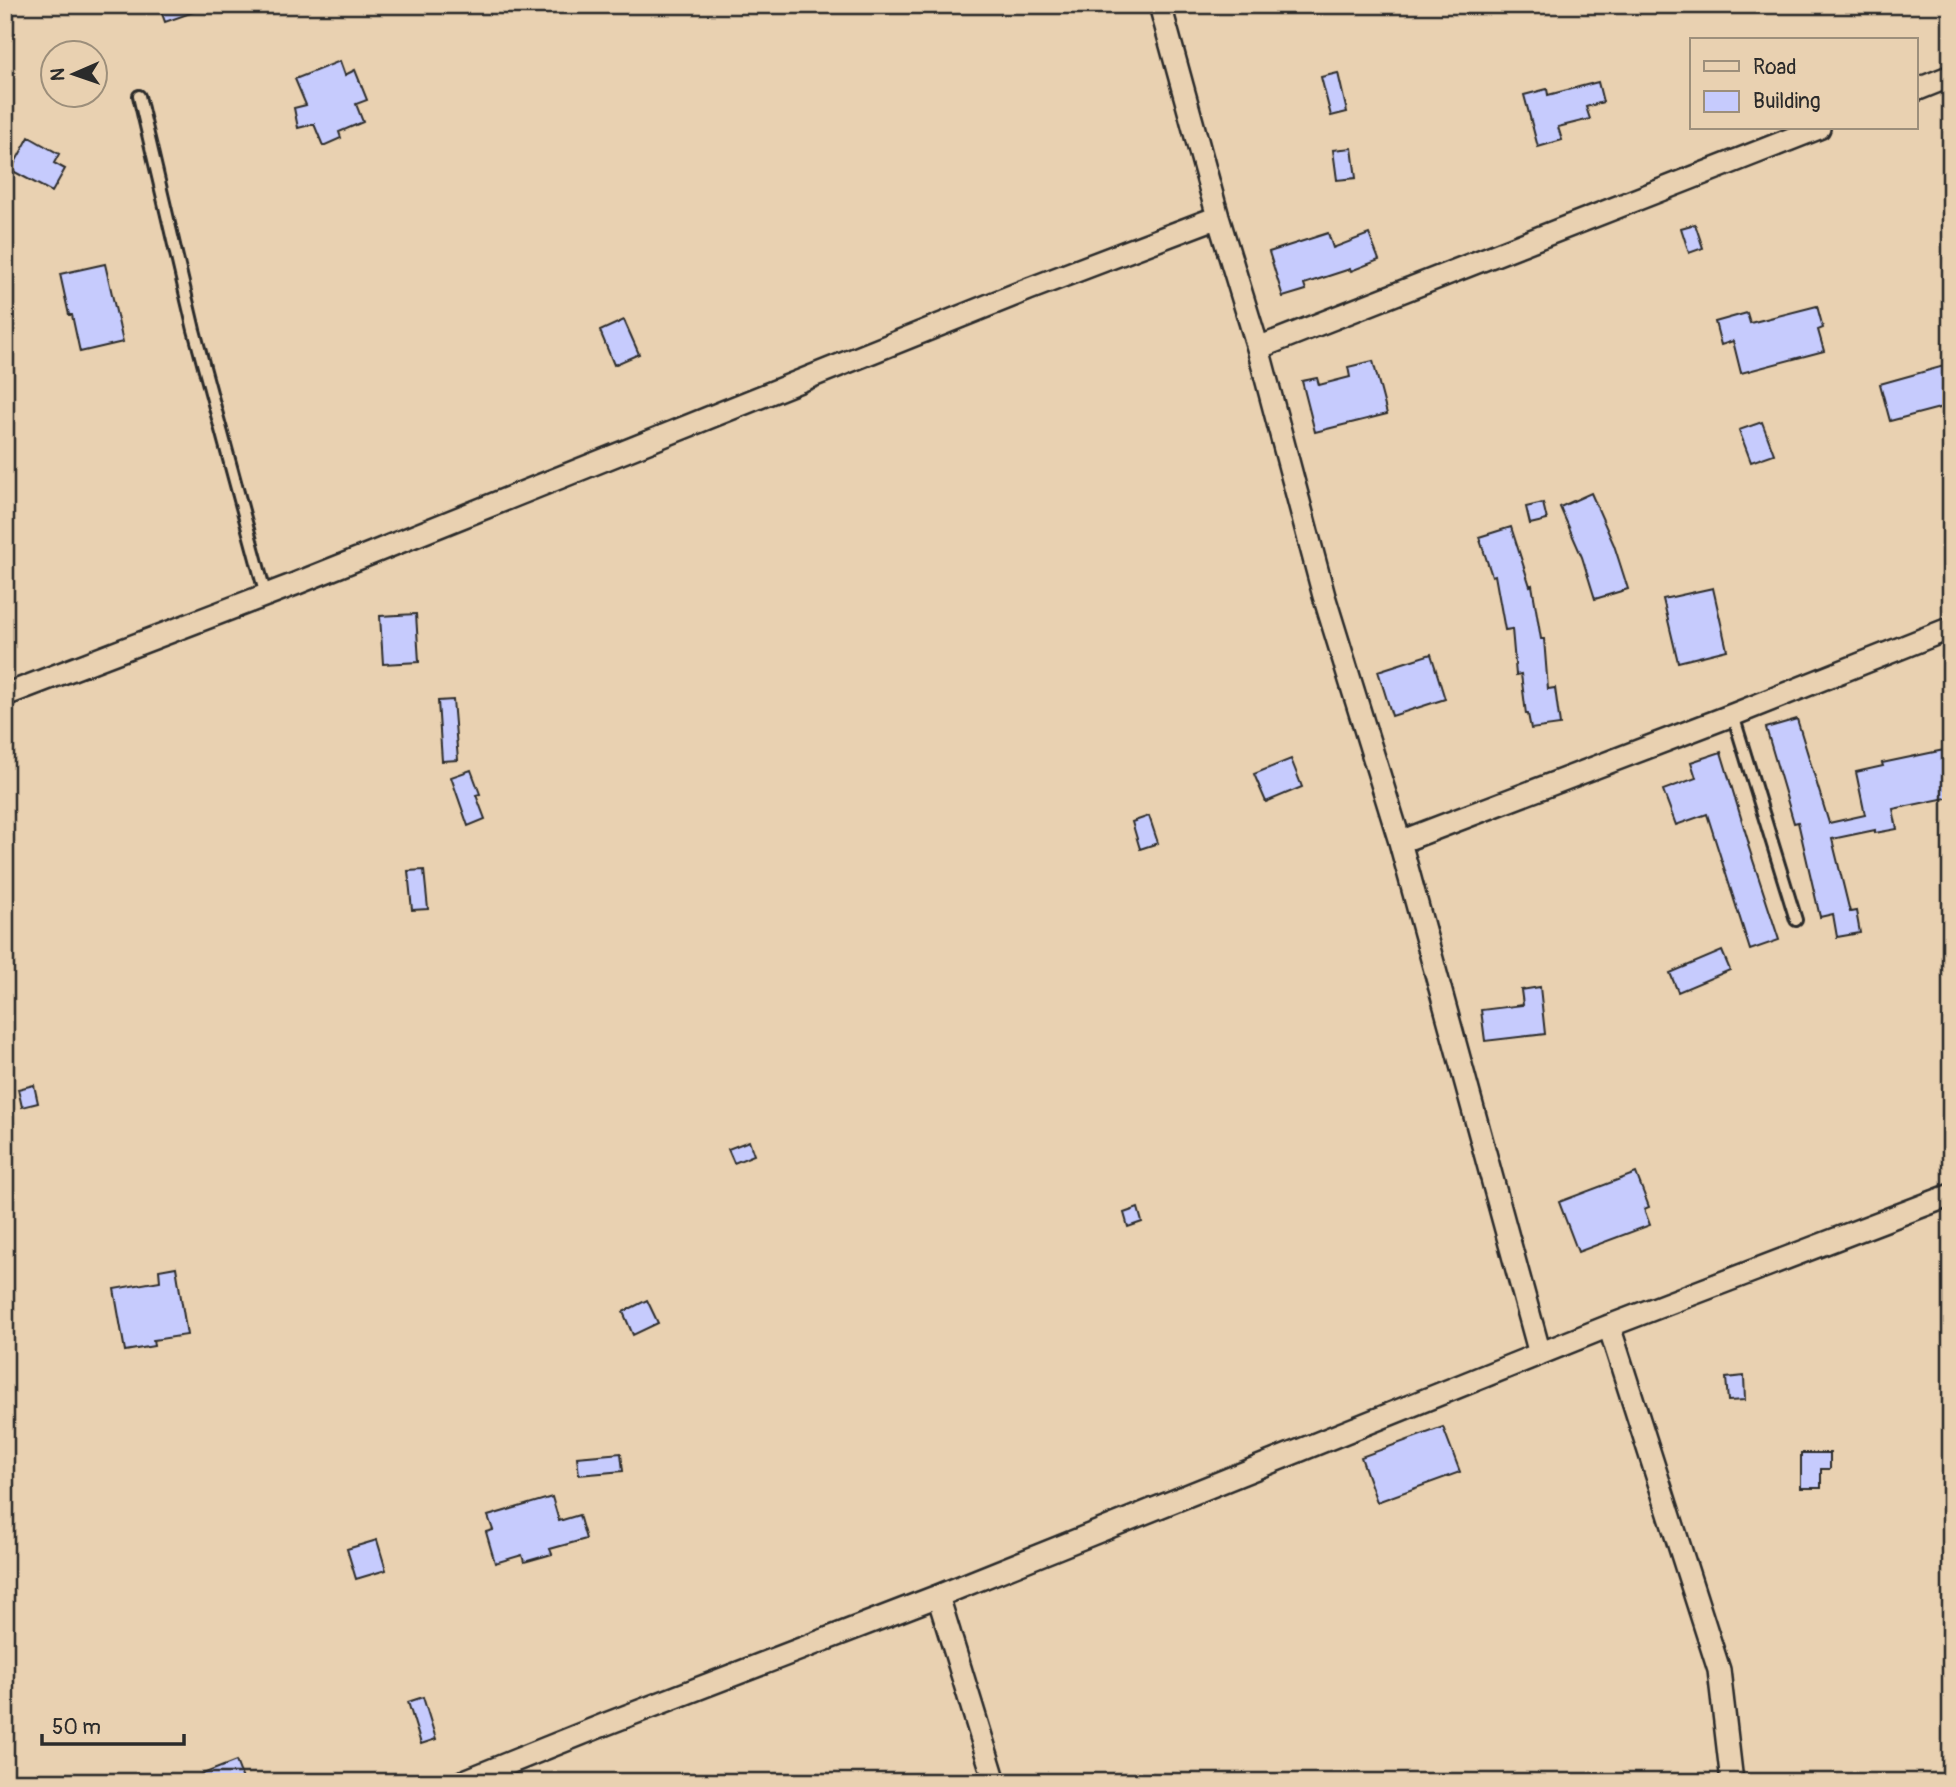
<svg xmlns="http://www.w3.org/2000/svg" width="1956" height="1787" viewBox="0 0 1956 1787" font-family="Pangolin,sans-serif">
<rect width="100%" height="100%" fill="#e9d1b1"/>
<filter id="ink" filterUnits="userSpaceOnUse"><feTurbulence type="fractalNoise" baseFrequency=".0143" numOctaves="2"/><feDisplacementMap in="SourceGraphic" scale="14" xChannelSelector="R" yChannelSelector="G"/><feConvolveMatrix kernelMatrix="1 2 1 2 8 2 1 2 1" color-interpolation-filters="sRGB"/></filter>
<g filter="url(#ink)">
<path fill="#c6cbfd" stroke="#2b2b2b" stroke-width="2" d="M159,5H204L205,8L165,22Z
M340,61L345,75L355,70L367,100L356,104L363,122L339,132L341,138L323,146L314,124L298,128L294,108L306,105L295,79Z
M1338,73L1347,112L1331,116L1321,77Z
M1598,82L1603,102L1586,107L1590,119L1558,127L1562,140L1538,147L1524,95L1547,89L1548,95Z
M29,137L59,154L54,163L65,169L52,192L11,170Z
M1352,148L1356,178L1337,180L1333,150Z
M1695,224L1703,248L1689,253L1681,228Z
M1328,233L1333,248L1369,234L1379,260L1351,271L1350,269L1304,284L1306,290L1283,297L1269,252Z
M105,264L123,342L80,352L72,315H69L60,274Z
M1817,306L1823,328L1818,330L1824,351L1741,373L1733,341L1721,345L1715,322L1747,313L1750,323Z
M624,320L639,354L614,365L600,331Z
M1373,361L1387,414L1315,432L1302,381L1317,378L1319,385L1350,377L1348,367Z
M1951,364V405L1890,421L1880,384Z
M1762,422L1774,454L1751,462L1739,430Z
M1591,493L1614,545L1628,589L1595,599L1582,557L1560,507Z
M1543,503L1547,520L1530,524L1526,507Z
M1511,527L1530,586L1532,585L1541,639H1544L1548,689L1555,688L1560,725L1531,729L1528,714H1526L1521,674L1516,675L1512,629L1505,630L1495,575L1492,576L1479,537Z
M1713,588L1727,650L1678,662L1663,599Z
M416,614L419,662L383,664L380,616Z
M1431,654L1445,699L1392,716L1378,671Z
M453,700L458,760L442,761L438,701Z
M1797,719L1829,823L1865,815L1856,772L1883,766L1882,763L1944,750L1951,785V797L1893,809L1897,829L1875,833V830L1832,839L1850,912L1856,911L1860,933L1837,937L1833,914L1820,917L1798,822L1794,823L1766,728Z
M1721,752L1749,844L1748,845L1779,940L1750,950L1707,814L1676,825L1663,790L1696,778L1691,762Z
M1291,759L1302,787L1266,802L1254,774Z
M471,770L480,794L476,795L485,819L468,826L451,777Z
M1149,816L1158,843L1140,849L1132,822Z
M424,870L428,909L412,910L408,871Z
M1722,951L1730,970L1678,992L1670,973Z
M1540,987L1545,1034L1485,1041L1481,1010L1523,1005L1521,990Z
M34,1085L38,1103L22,1107L18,1089Z
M749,1141L754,1155L734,1163L728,1149Z
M1636,1173L1649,1207L1644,1209L1650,1225L1578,1252L1559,1202Z
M1138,1208L1142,1222L1128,1227L1124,1213Z
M176,1267L187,1335L153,1340L154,1346L125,1351L114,1289L160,1281L159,1270Z
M647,1300L658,1323L633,1335L623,1312Z
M1744,1376L1745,1400L1728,1401L1726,1378Z
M1443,1427L1460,1472L1377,1502L1361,1457Z
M621,1453L623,1471L579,1475L577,1457Z
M1801,1453H1830V1469H1821V1488H1801Z
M552,1497L559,1521L579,1515L586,1539L550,1549L552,1554L524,1562L522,1555L495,1563L486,1532L493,1530L488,1516Z
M377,1540L386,1570L356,1579L347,1549Z
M423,1697L436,1739L421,1744L408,1702Z
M236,1761L244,1782H185V1781Z"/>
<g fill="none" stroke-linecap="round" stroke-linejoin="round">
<g stroke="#2b2b2b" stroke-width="16">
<path id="lane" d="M139,96L194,330L266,596
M1735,714L1736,725L1796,920"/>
</g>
<g stroke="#2b2b2b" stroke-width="26">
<path id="street" d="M1160,5L1218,217L1258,348L1324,596L1400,842L1540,1354
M1916,90L1951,76
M1258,348L1819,128
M5,695L295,584L1029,289L1218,217
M1400,842L1735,714L1951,628
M1609,1326L1719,1670L1732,1782
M938,1596L995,1782
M462,1782L606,1724L938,1596L1609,1326L1951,1195"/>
</g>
<use href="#lane" stroke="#e9d1b1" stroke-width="10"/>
<use href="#street" stroke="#e9d1b1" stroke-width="21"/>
</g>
</g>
<rect width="1956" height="1787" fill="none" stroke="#e9d1b1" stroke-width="28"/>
<rect x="14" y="14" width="1928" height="1759" fill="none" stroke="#2b2b2b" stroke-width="2.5" filter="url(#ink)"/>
<rect x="1690" y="38" width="228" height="91" fill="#e9d1b1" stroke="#9d8f7b" stroke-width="2"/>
<rect x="1704" y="61" width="35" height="10" fill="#e9d1b1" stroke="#9d8f7b" stroke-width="2"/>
<text x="1753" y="74" font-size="21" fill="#2b2b2b">Road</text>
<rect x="1704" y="91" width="35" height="21" fill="#c6cbfd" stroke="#9d8f7b" stroke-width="2"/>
<text x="1753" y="108" font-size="21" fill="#2b2b2b">Building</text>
<g transform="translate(74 74) rotate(268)"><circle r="33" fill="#e9d1b1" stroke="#9d8f7b" stroke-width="2"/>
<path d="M0-5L12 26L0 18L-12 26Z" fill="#2b2b2b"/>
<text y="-10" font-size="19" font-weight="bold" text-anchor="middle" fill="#2b2b2b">N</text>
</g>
<path d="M42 1734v10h142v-10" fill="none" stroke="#2b2b2b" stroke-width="3.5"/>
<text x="52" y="1734" font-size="21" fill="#2b2b2b" stroke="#e9d1b1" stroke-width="5" paint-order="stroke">50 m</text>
</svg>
